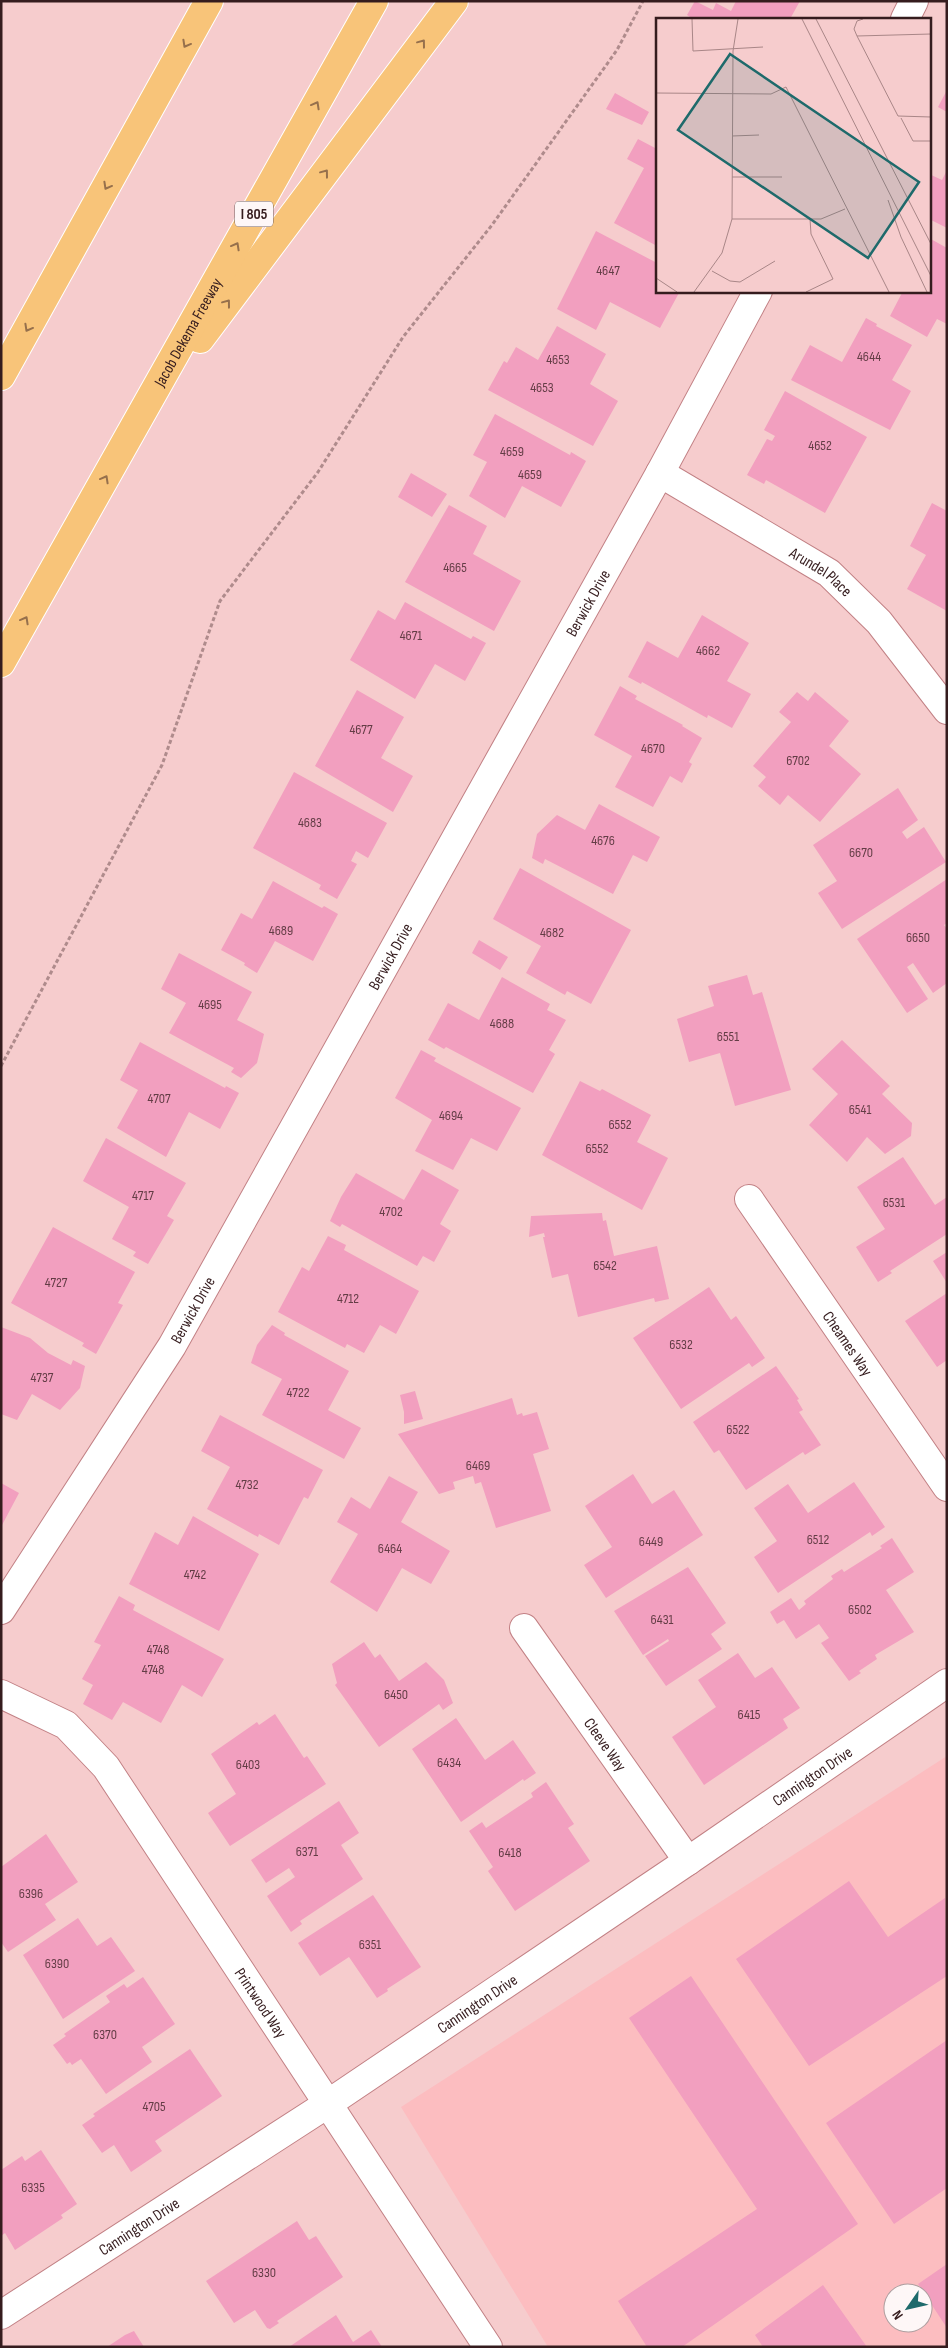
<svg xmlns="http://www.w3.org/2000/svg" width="948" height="2348" viewBox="0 0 948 2348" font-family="'Sofia Sans Condensed',sans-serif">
<rect width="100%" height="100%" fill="#f6cccd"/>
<path fill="#fcbdc0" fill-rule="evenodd" d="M947,1756V2347H548L401,2107ZM893,2293H923V2323H893Z"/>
<path fill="#f29fbf" d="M695,1L713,10L716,3L731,11L736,1H800L790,19H693L687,15Z
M947,90V112L938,107Z
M615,93L649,112L642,125L606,109Z
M638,139L657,149V246L614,223L644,168L627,159Z
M947,170V228L929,219V174L942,180Z
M596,231L657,263V291H680L660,328L610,302L596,330L557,309Z
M929,238L947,248V324L937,319L927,337L890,316L903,291H929Z
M866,318L877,324L876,326L912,345L892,380L911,391L890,430L791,380L810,345L842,362Z
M557,326L606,354L590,384L618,401L593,446L488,390L504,361L507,363L516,347L538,360Z
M785,391L867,437L825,513L766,480L764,484L747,475L767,439L772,441L775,436L764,430Z
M495,414L570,455L571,452L586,461L561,507L522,486L505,518L469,496L487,462L473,455Z
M411,473L447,494L432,517L398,497Z
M932,503L947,511V611L907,589L926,555L910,546Z
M449,505L487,526L473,554L521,581L494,631L405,582Z
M405,602L471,639L473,636L486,643L465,681L435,664L415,699L350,660L378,610L395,620Z
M702,615L749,643L727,681L751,694L732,728L708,715L707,718L642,682L641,684L628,677L647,641L678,658Z
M620,686L637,696L635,699L683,725L682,726L702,738L689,762L692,764L682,783L670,776L653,807L615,787L632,756L594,735Z
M357,690L404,717L381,758L413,776L393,812L315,766Z
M797,692L808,701L815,692L849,721L829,746L861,774L820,822L788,795L780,805L758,786L766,777L753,766L791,722L779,712Z
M294,772L387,823L368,858L356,851L351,861L357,864L337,899L319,889L321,885L253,848Z
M898,788L918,820L902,832L907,839L924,827L946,862L842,929L818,893L837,881L813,845Z
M599,804L660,837L647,862L633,855L613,894L545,859L543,864L532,858L537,834L557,815L585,830Z
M520,868L631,930L591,1004L567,991L565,995L526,973L541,946L493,919Z
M947,879V923L944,925L947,929V983L933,993L913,963L907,967L928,999L907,1013L857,939Z
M273,881L322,908L324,906L338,914L313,961L275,941L257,973L244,965L245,963L221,950L241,913L252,919Z
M479,940L508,957L500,970L472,953Z
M179,953L252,992L237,1020L264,1034L257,1063L241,1078L231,1072L234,1068L169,1033L186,1003L161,989Z
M747,975L753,995L762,992L791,1090L735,1106L720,1053L689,1062L677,1019L714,1006L708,986Z
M502,977L550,1004L547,1010L566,1020L549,1050L555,1054L533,1093L446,1047L444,1049L428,1040L448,1003L479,1020Z
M842,1040L890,1086L882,1094L912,1123L911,1136L885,1154L867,1137L847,1162L809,1125L838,1094L812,1069Z
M140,1042L225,1088L226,1086L239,1093L220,1129L189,1112L166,1157L117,1128L138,1090L120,1080Z
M421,1050L436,1058L434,1061L521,1108L497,1151L471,1138L453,1170L415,1151L432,1120L395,1098Z
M580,1081L600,1091L602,1089L651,1115L637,1142L668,1158L642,1210L542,1155Z
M106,1138L186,1183L167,1216L174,1220L148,1264L133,1256L136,1252L112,1239L129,1207L83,1181Z
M903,1157L935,1205L947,1197V1234L890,1271L892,1273L878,1282L856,1247L885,1229L857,1187Z
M422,1169L459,1190L440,1224L451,1231L434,1262L423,1256L417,1266L342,1224L340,1227L330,1221L341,1197L356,1173L404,1200Z
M602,1213L603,1221L606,1220L614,1256L657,1246L669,1299L655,1302L654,1298L578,1317L568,1274L552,1278L543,1237H545L544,1233L529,1237L531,1216Z
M53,1227L135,1272L118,1303L123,1305L96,1354L82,1346L84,1343L11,1303Z
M328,1236L346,1245L344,1250L419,1291L396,1334L380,1325L364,1353L347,1344L345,1348L278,1312L302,1267L309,1271Z
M947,1252V1283L933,1261Z
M709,1287L731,1320L736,1316L765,1358L752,1367L749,1363L681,1409L633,1338Z
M947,1293V1360L937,1367L905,1321Z
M272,1325L285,1333L284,1335L349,1371L328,1410L361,1428L344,1459L262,1415L282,1379L251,1363L257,1345Z
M1,1327L30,1338L48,1353L71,1365L73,1360L85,1366L80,1388L60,1410L32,1394L17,1420L1,1414Z
M776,1366L799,1399L797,1400L803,1410L799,1412L821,1445L805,1455L803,1452L746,1490L719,1450L714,1453L693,1422Z
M415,1391L423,1419L404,1424V1412L400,1395Z
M512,1398L517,1415L522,1413L523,1416L537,1412L549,1449L533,1454L551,1511L496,1528L481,1482L475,1484L473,1476L453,1482L455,1489L439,1494L398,1434Z
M220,1415L323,1470L308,1499L304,1497L279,1545L259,1534L258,1537L207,1509L230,1467L201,1451Z
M633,1474L652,1504L674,1490L703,1535L606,1598L584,1565L612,1547L585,1506Z
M389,1476L418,1492L401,1522L450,1551L431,1584L402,1568L377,1612L330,1582L358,1534L337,1522L351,1497L370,1509Z
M854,1482L885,1527L872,1536L870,1532L778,1593L754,1557L777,1541L754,1508L788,1484L808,1513Z
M1,1483L19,1493L1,1527Z
M193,1516L259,1554L219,1631L129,1584L155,1532L178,1545Z
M892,1538L914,1572L886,1590L914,1632L875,1655L877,1659L859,1671L861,1673L849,1681L821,1643L829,1638L819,1624L796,1639L784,1620L777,1624L770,1612L791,1598L799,1610L806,1604L804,1601L833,1579L831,1576L842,1569L844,1572L882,1548L880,1546Z
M688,1567L726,1623L711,1634L722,1649L666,1686L645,1656L669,1641L668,1639L643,1655L614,1611Z
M119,1596L135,1605L133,1610L224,1659L202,1697L182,1685L161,1723L123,1702L112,1720L83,1704L93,1685L82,1679L101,1645L94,1642Z
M364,1642L375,1658L380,1654L399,1681L426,1662L444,1680L453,1703L443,1710L439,1704L379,1747L335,1685L337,1683L332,1664Z
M738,1653L755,1678L772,1667L800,1708L783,1719L788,1728L704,1785L672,1737L716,1707L698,1680Z
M275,1714L304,1758L307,1756L326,1784L230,1846L208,1813L236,1794L211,1754L257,1722L259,1725Z
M456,1718L485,1760L513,1740L536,1773L524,1781L523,1779L461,1822L412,1749Z
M546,1782L574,1824L568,1828L590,1861L515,1911L488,1871L493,1867L469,1831L482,1822L486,1828L533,1797L531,1793Z
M339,1801L359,1833L341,1845L363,1879L300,1921L302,1924L291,1932L267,1896L295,1877L289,1868L266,1883L251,1860Z
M46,1834L78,1882L45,1904L56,1920L8,1952L1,1942V1867Z
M849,1881L888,1937L945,1898L947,1976L809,2066L736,1959Z
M373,1895L421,1967L387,1989L388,1991L377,1998L349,1957L320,1976L298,1943Z
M78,1918L97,1946L111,1937L135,1971L63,2019L23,1955Z
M691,1976L858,2224L682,2347H647L618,2301L757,2209L629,2018Z
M143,1977L175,2024L142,2047L152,2062L106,2094L81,2059L72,2065L70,2062L67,2064L53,2045L66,2036L64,2034L110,2002L106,1996L124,1984L127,1988Z
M947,2040V2188L894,2224L826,2123Z
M190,2049L222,2096L155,2141L162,2151L131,2172L114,2145L102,2153L82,2125L95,2116L93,2114Z
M41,2150L77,2204L61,2215L63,2218L15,2250L5,2233L1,2236V2170L22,2156L25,2161Z
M297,2221L309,2240L316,2236L343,2277L277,2321L279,2323L270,2329L267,2328L255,2310L234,2323L206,2281Z
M947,2264V2328L918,2284Z
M823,2285L867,2347H763L755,2335Z
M336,2315L353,2342L371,2330L382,2347H289Z
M134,2331L144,2347H107L125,2335Z"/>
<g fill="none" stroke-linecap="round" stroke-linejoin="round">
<g stroke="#c28185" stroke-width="30">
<g id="minor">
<path d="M905,19L914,1"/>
<path id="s1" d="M660,473L829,573L879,622L947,710"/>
<path id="s2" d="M749,1199L947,1487"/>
<path id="s3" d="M1,1610L172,1346L660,473L758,291"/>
<path id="s4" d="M524,1628L688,1861"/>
<path id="s5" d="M1,1694L66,1725L106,1767L488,2347"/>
<path id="s6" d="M1,2315L329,2103L688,1861L947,1683"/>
</g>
</g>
<g stroke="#fff" stroke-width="30">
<g id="highway">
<path d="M200,339L454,1"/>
<path d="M1,376L209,1"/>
<path id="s7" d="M1,663L374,1"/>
</g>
</g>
<path stroke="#af8b8c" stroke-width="3" stroke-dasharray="4 2.5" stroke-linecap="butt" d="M1,1066L162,765L220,601L318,472L403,337L492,225L617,50L643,1"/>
<use href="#minor" stroke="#fff" stroke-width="28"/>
<use href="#highway" stroke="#f8c479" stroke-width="28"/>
</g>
<defs><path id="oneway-chevron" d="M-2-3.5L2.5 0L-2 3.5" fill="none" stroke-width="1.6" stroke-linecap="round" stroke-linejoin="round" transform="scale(1.25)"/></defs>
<g stroke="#96704c">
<use href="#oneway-chevron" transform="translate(422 43) rotate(-53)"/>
<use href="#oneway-chevron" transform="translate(186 44) rotate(119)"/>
<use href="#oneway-chevron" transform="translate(316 105) rotate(-61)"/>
<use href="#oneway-chevron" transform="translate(325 173) rotate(-53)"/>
<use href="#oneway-chevron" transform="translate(107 186) rotate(119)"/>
<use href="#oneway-chevron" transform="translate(236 246) rotate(-61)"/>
<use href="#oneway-chevron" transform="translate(227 303) rotate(-53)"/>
<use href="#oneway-chevron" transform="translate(28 328) rotate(119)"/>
<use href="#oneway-chevron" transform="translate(105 479) rotate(-61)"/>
<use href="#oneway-chevron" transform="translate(25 620) rotate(-61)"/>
</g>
<g text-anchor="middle" stroke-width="4" stroke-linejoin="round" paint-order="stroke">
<g font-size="14" fill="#643d46">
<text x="608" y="275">4647</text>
<text x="869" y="361">4644</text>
<text x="558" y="364">4653</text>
<text x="542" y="392">4653</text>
<text x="820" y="450">4652</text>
<text x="512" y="456">4659</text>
<text x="530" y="479">4659</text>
<text x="455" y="572">4665</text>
<text x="411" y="640">4671</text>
<text x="708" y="655">4662</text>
<text x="361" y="734">4677</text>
<text x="653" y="753">4670</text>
<text x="798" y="765">6702</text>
<text x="310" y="827">4683</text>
<text x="603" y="845">4676</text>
<text x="861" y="857">6670</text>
<text x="281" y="935">4689</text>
<text x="552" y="937">4682</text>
<text x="918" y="942">6650</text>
<text x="210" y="1009">4695</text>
<text x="502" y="1028">4688</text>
<text x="728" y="1041">6551</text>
<text x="159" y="1103">4707</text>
<text x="860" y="1114">6541</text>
<text x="451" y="1120">4694</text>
<text x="620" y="1129">6552</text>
<text x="597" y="1153">6552</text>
<text x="143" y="1200">4717</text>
<text x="894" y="1207">6531</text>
<text x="391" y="1216">4702</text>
<text x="605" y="1270">6542</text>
<text x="56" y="1287">4727</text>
<text x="348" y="1303">4712</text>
<text x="681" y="1349">6532</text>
<text x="42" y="1382">4737</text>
<text x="298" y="1397">4722</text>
<text x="738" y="1434">6522</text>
<text x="478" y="1470">6469</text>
<text x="247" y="1489">4732</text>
<text x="818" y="1544">6512</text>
<text x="651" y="1546">6449</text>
<text x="390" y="1553">6464</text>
<text x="195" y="1579">4742</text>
<text x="860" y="1614">6502</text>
<text x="662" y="1624">6431</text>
<text x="158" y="1654">4748</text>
<text x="153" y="1674">4748</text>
<text x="396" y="1699">6450</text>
<text x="749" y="1719">6415</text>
<text x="449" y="1767">6434</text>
<text x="248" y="1769">6403</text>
<text x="307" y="1856">6371</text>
<text x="510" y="1857">6418</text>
<text x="31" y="1898">6396</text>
<text x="370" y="1949">6351</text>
<text x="57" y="1968">6390</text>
<text x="105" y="2039">6370</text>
<text x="154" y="2111">4705</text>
<text x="33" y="2192">6335</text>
<text x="264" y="2277">6330</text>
</g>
<rect fill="#fef7f7" stroke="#715e5f" stroke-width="1" x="235" y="201.5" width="38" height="25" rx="4"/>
<g font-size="15" font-weight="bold" fill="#351c1e">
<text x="254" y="219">I 805</text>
</g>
<g font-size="16" fill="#351c1e" stroke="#fef7f7">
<text dy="6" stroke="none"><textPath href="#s7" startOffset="380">Jacob Dekema Freeway</textPath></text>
<text dy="6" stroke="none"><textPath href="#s1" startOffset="189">Arundel Place</textPath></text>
<text dy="6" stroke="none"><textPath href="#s3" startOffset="1166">Berwick Drive</textPath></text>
<text dy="6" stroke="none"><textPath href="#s3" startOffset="761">Berwick Drive</textPath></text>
<text dy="6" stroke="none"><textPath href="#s3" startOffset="356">Berwick Drive</textPath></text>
<text dy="6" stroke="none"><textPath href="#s2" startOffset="175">Cheames Way</textPath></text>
<text dy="6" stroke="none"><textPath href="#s4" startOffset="142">Cleeve Way</textPath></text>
<text dy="6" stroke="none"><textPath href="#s6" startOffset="974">Cannington Drive</textPath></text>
<text dy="6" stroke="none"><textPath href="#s5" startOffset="412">Printwood Way</textPath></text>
<text dy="6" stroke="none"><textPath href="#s6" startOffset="569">Cannington Drive</textPath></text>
<text dy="6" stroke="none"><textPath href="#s6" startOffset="164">Cannington Drive</textPath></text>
</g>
</g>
<g transform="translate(656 18)">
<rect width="275" height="275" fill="#f6cccd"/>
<path fill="none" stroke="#a98687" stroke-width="1" d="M36,1L37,33L107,29M146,1L275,258M160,1L275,226M207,1L201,3L198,11L201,18L275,16M201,18L242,98L275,99M0,75L115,76L130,69L233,274M245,100L257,123H275M76,118L103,117M76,159H126M232,182L245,219L271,274M76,201H165L189,191M56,253L74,263L84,264L119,243M0,260L21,274M38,274L66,235L76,201L77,33L82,1M150,274L177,261L155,216L154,201"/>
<path fill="#1e6a6b" fill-opacity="0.15" stroke="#1e6a6b" stroke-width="2.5" d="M74,36L263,164L212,240L22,112Z"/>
<rect width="275" height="275" fill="none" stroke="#351c1e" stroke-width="2.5"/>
</g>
<rect width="948" height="2348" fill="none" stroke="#351c1e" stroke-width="5"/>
<g transform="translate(908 2308) rotate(236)"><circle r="24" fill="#fef7f7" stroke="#ae9fa0"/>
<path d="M0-4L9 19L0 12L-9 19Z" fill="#1e6a6b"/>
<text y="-8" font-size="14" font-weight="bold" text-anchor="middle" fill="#351c1e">N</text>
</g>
</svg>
